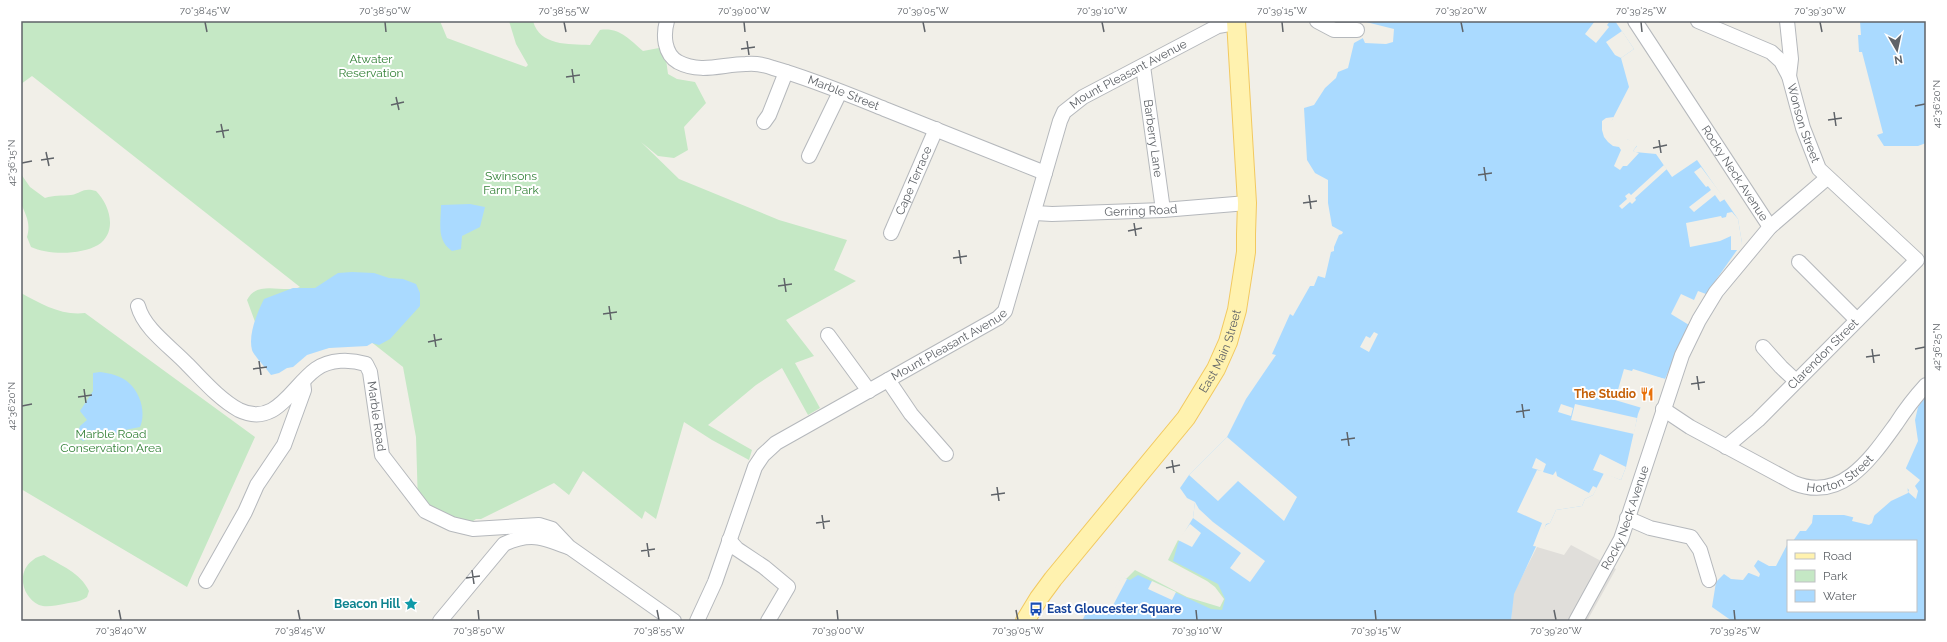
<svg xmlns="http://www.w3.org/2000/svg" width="1947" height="642" viewBox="0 0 1947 642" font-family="Raleway,sans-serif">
<rect width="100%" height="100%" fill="#f1efe8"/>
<path fill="#e0deda" d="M1571,545L1616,569L1587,621H1511L1513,594L1537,547L1564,555Z"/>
<path fill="#c5e8c5" d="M21,21H440L447,38L526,67L528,65L516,44L509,21H533C540,46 568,44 590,45L600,30C619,27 629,39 643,51L659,48L665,52L668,74L677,79L695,82L706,103L684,127L688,150L674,158L658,156L641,142L679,179L779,220L847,240L834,270L856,281L786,320L814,356L795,363L820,408L808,415L782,368L756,385L708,425L752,450L749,460L712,440L684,422L656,519L645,511L642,519L583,471L569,495L554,483L481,519H476L470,523L418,505L416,437L403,367L370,341L310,351C298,357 296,370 280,368L258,330L247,300C257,279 284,294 300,287L32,76L21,84Z
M21,174L30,187L45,198C54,195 61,196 71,195C82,193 83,187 96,191C110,205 118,232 98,245C81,255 48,255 31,247L27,237C31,223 26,216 21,203C19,195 21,182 21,174Z
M21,293C41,304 62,316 85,313L255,437L187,587L21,489Z
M1178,540L1190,546L1229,587L1221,619L1126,579L1135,570L1187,597L1220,607L1224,599L1215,587L1207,581L1168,560Z
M44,555C61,566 80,572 89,591L87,597C80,602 73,602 64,604C56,605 47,608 39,605C22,597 16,572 33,560C36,557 41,556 44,555Z"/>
<path fill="#aadaff" d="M1354,21H1615L1634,49L1621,58L1629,87L1612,120L1605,123L1614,142L1627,139L1637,146L1633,151L1635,152L1656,154L1672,177L1697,160L1738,219L1742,243L1706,294L1698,291L1694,300L1681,294L1671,314L1689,325L1665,379L1653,376L1638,414L1626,467L1621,480L1604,473L1593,495L1585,499L1582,506L1556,510L1550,523L1546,525L1514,594L1511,621H1082L1090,605L1102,611L1122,577L1130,580L1138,575L1211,609L1222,610L1225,599L1218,584L1173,561L1178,543L1193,518L1195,502L1187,498L1180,488L1189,475L1227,437L1246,399L1276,355L1272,354L1290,314L1293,316L1310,286H1314L1318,276L1325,278L1331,252L1334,251V247L1339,235L1342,234L1343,232L1332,226L1328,203V180L1315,173L1307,160L1304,108L1314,105L1325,88L1336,78L1338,72L1348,68L1354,43L1363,38L1366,41L1390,40L1391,31Z
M1860,21H1926V143L1918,146H1884L1877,135L1883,133L1862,52H1859L1858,35H1861Z
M470,204L485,207L480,227L462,236L461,249L452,251C436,240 441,223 441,205Z
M352,272L374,273L389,278L403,279L416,284L420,293V306L390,339L379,345L372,343L367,346L329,348L307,355L293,367L287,368L279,373L271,375C267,369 254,356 252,350C248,335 257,313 264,299L293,288H315L338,273Z
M100,372C109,373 122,376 129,383C141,394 146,413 140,427L125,430L110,438L94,436L83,441L77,436L80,426L87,420L80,411L93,391V373Z
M1926,396V621H1732L1712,607L1716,582L1724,574L1749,573L1759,577L1760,574L1754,566L1758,560L1769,566H1776L1788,543V611H1916V541H1793L1800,531H1806L1812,523L1813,515H1844L1868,521L1891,501L1908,493L1906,468L1918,441L1915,420L1918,407Z"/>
<path fill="#f1efe8" d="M1362,21L1394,29L1393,42L1386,44L1365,43L1362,36L1367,39L1389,40L1390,33L1353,22Z
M1595,21H1610L1607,25L1609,27L1596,43L1585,34Z
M1622,31L1634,49L1621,58L1615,55L1606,42Z
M1614,117L1610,123L1608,124L1611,134L1615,140L1625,138L1638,144L1633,151L1639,153L1627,166H1623L1620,170L1614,166L1621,150L1619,147L1613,146L1608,142L1604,137L1602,130V121L1606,118Z
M1664,165L1667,169L1635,198L1636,200L1632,204L1630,202L1622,209L1619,206L1627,199L1625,196L1629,193L1631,195Z
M1701,167L1725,199L1720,202L1715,195L1694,212L1689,207L1711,190L1708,186L1706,187L1694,172Z
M1732,212L1738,219L1742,243L1740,250H1731V236L1720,241L1690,247L1686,223L1721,216L1722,218L1726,217L1727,213Z
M1374,332L1378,334L1369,352L1360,347L1366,336L1370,338Z
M1624,369L1632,371L1633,369L1665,379V381L1654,378L1642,408L1615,400Z
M1561,404L1573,408L1571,416L1558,412Z
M1575,404L1637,418L1634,434L1571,420Z
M1227,437L1297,497L1284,521L1238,481L1218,501L1189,475Z
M1600,454L1626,467L1621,480L1593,470Z
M1536,458L1546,464L1543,472L1553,475L1556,471L1557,476L1589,493L1593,486L1597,488L1593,495L1585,499L1582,506L1556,510L1550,523L1546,524L1539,547L1533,546L1542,523L1517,512L1537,470L1542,471L1532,468Z
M1904,467L1920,480L1915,486L1918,491L1916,499L1908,492L1909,490L1905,486Z
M1195,502L1199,509L1213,522L1265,561L1250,582L1230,568L1241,553L1193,518Z
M1875,513L1872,523L1869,525L1852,521L1854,515L1868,519Z
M1190,524L1201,533L1192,547L1178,540Z
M1748,571L1749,572L1743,580L1731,579L1724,574L1725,572Z
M1122,576L1127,579L1110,611L1103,607Z
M1152,581L1176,592L1172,600L1148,589Z"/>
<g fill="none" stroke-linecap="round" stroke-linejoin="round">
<g stroke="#b5b8bc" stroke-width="16">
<g id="minor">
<path id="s1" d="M667,21C663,35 664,54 678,62C701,74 723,64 746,64C755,63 765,65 773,68C812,79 850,95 887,110C940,131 992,152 1045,173"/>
<path d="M1317,21L1334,30H1357"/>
<path id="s2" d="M1635,21L1770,227"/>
<path id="s3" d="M1698,21L1771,52L1781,61L1789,76L1803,128L1819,169L1917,260L1758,420L1726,447"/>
<path d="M1787,21L1791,59L1789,76"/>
<path id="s4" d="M1143,66L1163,210"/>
<path d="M764,122L769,115L786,72"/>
<path d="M809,156L840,92"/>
<path id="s5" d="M1035,213L1052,214L1163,210L1247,203"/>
<path id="s6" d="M891,233L936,129"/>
<path d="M1799,262L1857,320"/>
<path id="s7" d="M138,306C144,329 171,347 187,364C203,380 219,399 239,410C276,428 292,386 316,369C330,359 350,359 366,364L370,372L382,455L425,511L452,524L473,529L539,525L552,529L569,547L674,621"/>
<path d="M828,335L869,391"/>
<path d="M1763,347L1781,367L1796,381"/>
<path d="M888,380L911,414L946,454"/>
<path id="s8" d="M1663,409L1690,427L1794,483C1842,503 1872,457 1896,424C1905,410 1915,397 1926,385"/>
<path d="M1627,518L1650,528L1691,537L1700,550L1709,580"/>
<path d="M729,540L737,549L764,567L788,587L768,621"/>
<path d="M206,581L245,512L257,485L284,445L304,390L303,382"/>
<path d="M440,621L504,544C530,532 542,537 568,547"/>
<path id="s9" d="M697,621L715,582L755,467L763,455L776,443L998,318L1005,311L1060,121L1064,112L1083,97L1218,26L1235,23"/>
<path id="s10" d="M1576,621L1621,539L1682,355L1699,320L1716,292L1770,227L1827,178"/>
</g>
</g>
<g stroke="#f2c960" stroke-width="20">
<g id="major">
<path id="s11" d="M1025,621L1039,598L1053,579L1186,418L1216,369L1228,342L1237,310L1246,252V234L1247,203L1236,21"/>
</g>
</g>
<use href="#minor" stroke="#fff" stroke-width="14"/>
<use href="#major" stroke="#fff2af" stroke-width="18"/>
</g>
<path fill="none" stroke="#5f6368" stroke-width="1.5" d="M205,22L207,32M385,22L386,32M564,22L566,32M744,22L745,32M923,22L925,32M1102,22L1104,32M1282,22L1283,32M1461,22L1463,32M1641,22L1642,32M1820,22L1822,32M747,41L749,55M741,49L755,47M572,69L574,83M566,77L580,75M396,97L399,110M391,105L404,102M1915,106L1925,104M1834,112L1836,126M1828,120L1842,118M221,124L224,138M216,132L229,130M1659,140L1661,153M1653,148L1667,145M46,152L49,166M41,160L54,158M22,163L32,161M1484,167L1486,181M1478,175L1492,173M1309,195L1311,209M1303,203L1317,201M1134,223L1136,236M1128,231L1142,228M959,250L961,264M953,258L967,256M784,278L786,292M778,286L792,284M609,306L611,320M603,314L617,312M434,334L436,347M428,342L442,339M1872,349L1874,363M1915,349L1925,347M1866,357L1880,355M259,361L261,375M253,369L267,367M1697,376L1699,390M1691,384L1705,382M84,389L86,403M78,397L92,395M1522,404L1524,418M22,406L32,404M1516,412L1530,410M1347,432L1349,446M1341,440L1355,438M1172,460L1174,473M1166,468L1180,465M997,487L999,501M991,495L1005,493M822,515L824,529M816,523L830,521M647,543L649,557M641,551L655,549M472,570L474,584M466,578L480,576M119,610L121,620M298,610L300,620M478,610L479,620M657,610L659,620M837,610L838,620M1016,610L1018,620M1196,610L1197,620M1375,610L1376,620M1554,610L1556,620M1734,610L1735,620"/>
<defs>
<g id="restaurant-bare" transform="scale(1.08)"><path d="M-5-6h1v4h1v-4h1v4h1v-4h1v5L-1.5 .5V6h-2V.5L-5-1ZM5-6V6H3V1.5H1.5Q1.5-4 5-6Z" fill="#e8710a" stroke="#fff" stroke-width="2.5" paint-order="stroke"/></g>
<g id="sight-bare" transform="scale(1.08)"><path d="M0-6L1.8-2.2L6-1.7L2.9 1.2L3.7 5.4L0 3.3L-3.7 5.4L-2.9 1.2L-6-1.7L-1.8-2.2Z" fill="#0f9aa8" stroke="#fff" stroke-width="2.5" paint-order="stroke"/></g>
<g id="bus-bare" transform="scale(1.08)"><path d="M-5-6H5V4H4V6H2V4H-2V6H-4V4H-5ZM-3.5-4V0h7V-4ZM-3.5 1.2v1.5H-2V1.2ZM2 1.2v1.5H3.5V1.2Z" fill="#1a4fb4" stroke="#fff" stroke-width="2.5" paint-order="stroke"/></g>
</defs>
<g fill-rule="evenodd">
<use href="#restaurant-bare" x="1647" y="394"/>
<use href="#sight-bare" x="411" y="604"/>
<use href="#bus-bare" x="1036" y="609"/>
</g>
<g text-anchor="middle" stroke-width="4" stroke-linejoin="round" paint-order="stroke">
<g font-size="12" fill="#348238" stroke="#fff">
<text x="371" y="63">Atwater<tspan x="371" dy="14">Reservation</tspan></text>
<text x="511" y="180">Swinsons<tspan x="511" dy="14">Farm Park</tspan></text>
<text x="111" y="438">Marble Road<tspan x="111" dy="14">Conservation Area</tspan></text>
</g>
<g font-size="12" fill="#5f6368" stroke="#fff">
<text dy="4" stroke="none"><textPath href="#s9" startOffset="744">Mount Pleasant Avenue</textPath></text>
<text dy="4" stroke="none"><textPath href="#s1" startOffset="217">Marble Street</textPath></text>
<text dy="4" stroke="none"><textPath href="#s3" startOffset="159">Wonson Street</textPath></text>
<text dy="4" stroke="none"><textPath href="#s4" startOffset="73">Barberry Lane</textPath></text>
<text dy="4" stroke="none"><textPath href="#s2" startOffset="182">Rocky Neck Avenue</textPath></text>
<text dy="4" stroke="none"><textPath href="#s6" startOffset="57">Cape Terrace</textPath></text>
<text dy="4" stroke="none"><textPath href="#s5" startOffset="106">Gerring Road</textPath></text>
<text dy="4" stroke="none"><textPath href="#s9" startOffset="396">Mount Pleasant Avenue</textPath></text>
<text dy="4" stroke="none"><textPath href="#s11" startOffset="335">East Main Street</textPath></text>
<text transform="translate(1823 354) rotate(-45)" y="4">Clarendon Street</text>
<text dy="4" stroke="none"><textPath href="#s7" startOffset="347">Marble Road</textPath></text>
<text dy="4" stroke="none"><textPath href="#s8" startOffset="201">Horton Street</textPath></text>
<text dy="4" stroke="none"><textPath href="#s10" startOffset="115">Rocky Neck Avenue</textPath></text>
</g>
<g font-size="12" font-weight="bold" fill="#c56008" stroke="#fff" text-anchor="end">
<text x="1636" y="398">The Studio</text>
</g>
<g font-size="12" font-weight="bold" fill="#0d838f" stroke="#fff" text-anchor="end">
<text x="400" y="608">Beacon Hill</text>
</g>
<g font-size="12" font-weight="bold" fill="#164399" stroke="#fff" text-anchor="start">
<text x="1047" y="613">East Gloucester Square</text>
</g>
</g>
<rect width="1947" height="642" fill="none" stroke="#ffffff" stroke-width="44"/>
<rect x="1787" y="540" width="130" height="72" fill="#ffffff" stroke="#bfc1c3"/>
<rect x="1795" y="553" width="20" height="6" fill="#fff2af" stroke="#bfc1c3"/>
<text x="1823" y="560" font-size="12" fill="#5f6368">Road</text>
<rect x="1795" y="570" width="20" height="12" fill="#c5e8c5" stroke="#bfc1c3"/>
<text x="1823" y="580" font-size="12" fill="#5f6368">Park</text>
<rect x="1795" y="590" width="20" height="12" fill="#aadaff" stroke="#bfc1c3"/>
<text x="1823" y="600" font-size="12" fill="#5f6368">Water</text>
<g transform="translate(1897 50) rotate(171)" stroke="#ffffff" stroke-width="3" paint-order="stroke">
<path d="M0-3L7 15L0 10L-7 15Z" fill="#5f6368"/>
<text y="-6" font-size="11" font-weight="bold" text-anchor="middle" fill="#5f6368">N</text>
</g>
<rect x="22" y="22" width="1903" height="598" fill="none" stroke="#5f6368" stroke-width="1.5"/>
<g font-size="10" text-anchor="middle" fill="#5f6368">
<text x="205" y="14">70°38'45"W</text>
<text x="385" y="14">70°38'50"W</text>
<text x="564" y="14">70°38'55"W</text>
<text x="744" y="14">70°39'00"W</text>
<text x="923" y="14">70°39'05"W</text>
<text x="1102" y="14">70°39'10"W</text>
<text x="1282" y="14">70°39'15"W</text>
<text x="1461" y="14">70°39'20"W</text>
<text x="1641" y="14">70°39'25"W</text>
<text x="1820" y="14">70°39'30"W</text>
<text transform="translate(1936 104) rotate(-90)" y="4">42°36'20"N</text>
<text transform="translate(11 163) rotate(-90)" y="4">42°36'15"N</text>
<text transform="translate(1936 347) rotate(-90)" y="4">42°36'25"N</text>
<text transform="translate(11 406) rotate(-90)" y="4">42°36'20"N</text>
<text x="121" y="634">70°38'40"W</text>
<text x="300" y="634">70°38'45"W</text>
<text x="479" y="634">70°38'50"W</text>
<text x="659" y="634">70°38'55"W</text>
<text x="838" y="634">70°39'00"W</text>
<text x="1018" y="634">70°39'05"W</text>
<text x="1197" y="634">70°39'10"W</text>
<text x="1376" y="634">70°39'15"W</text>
<text x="1556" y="634">70°39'20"W</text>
<text x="1735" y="634">70°39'25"W</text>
</g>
</svg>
